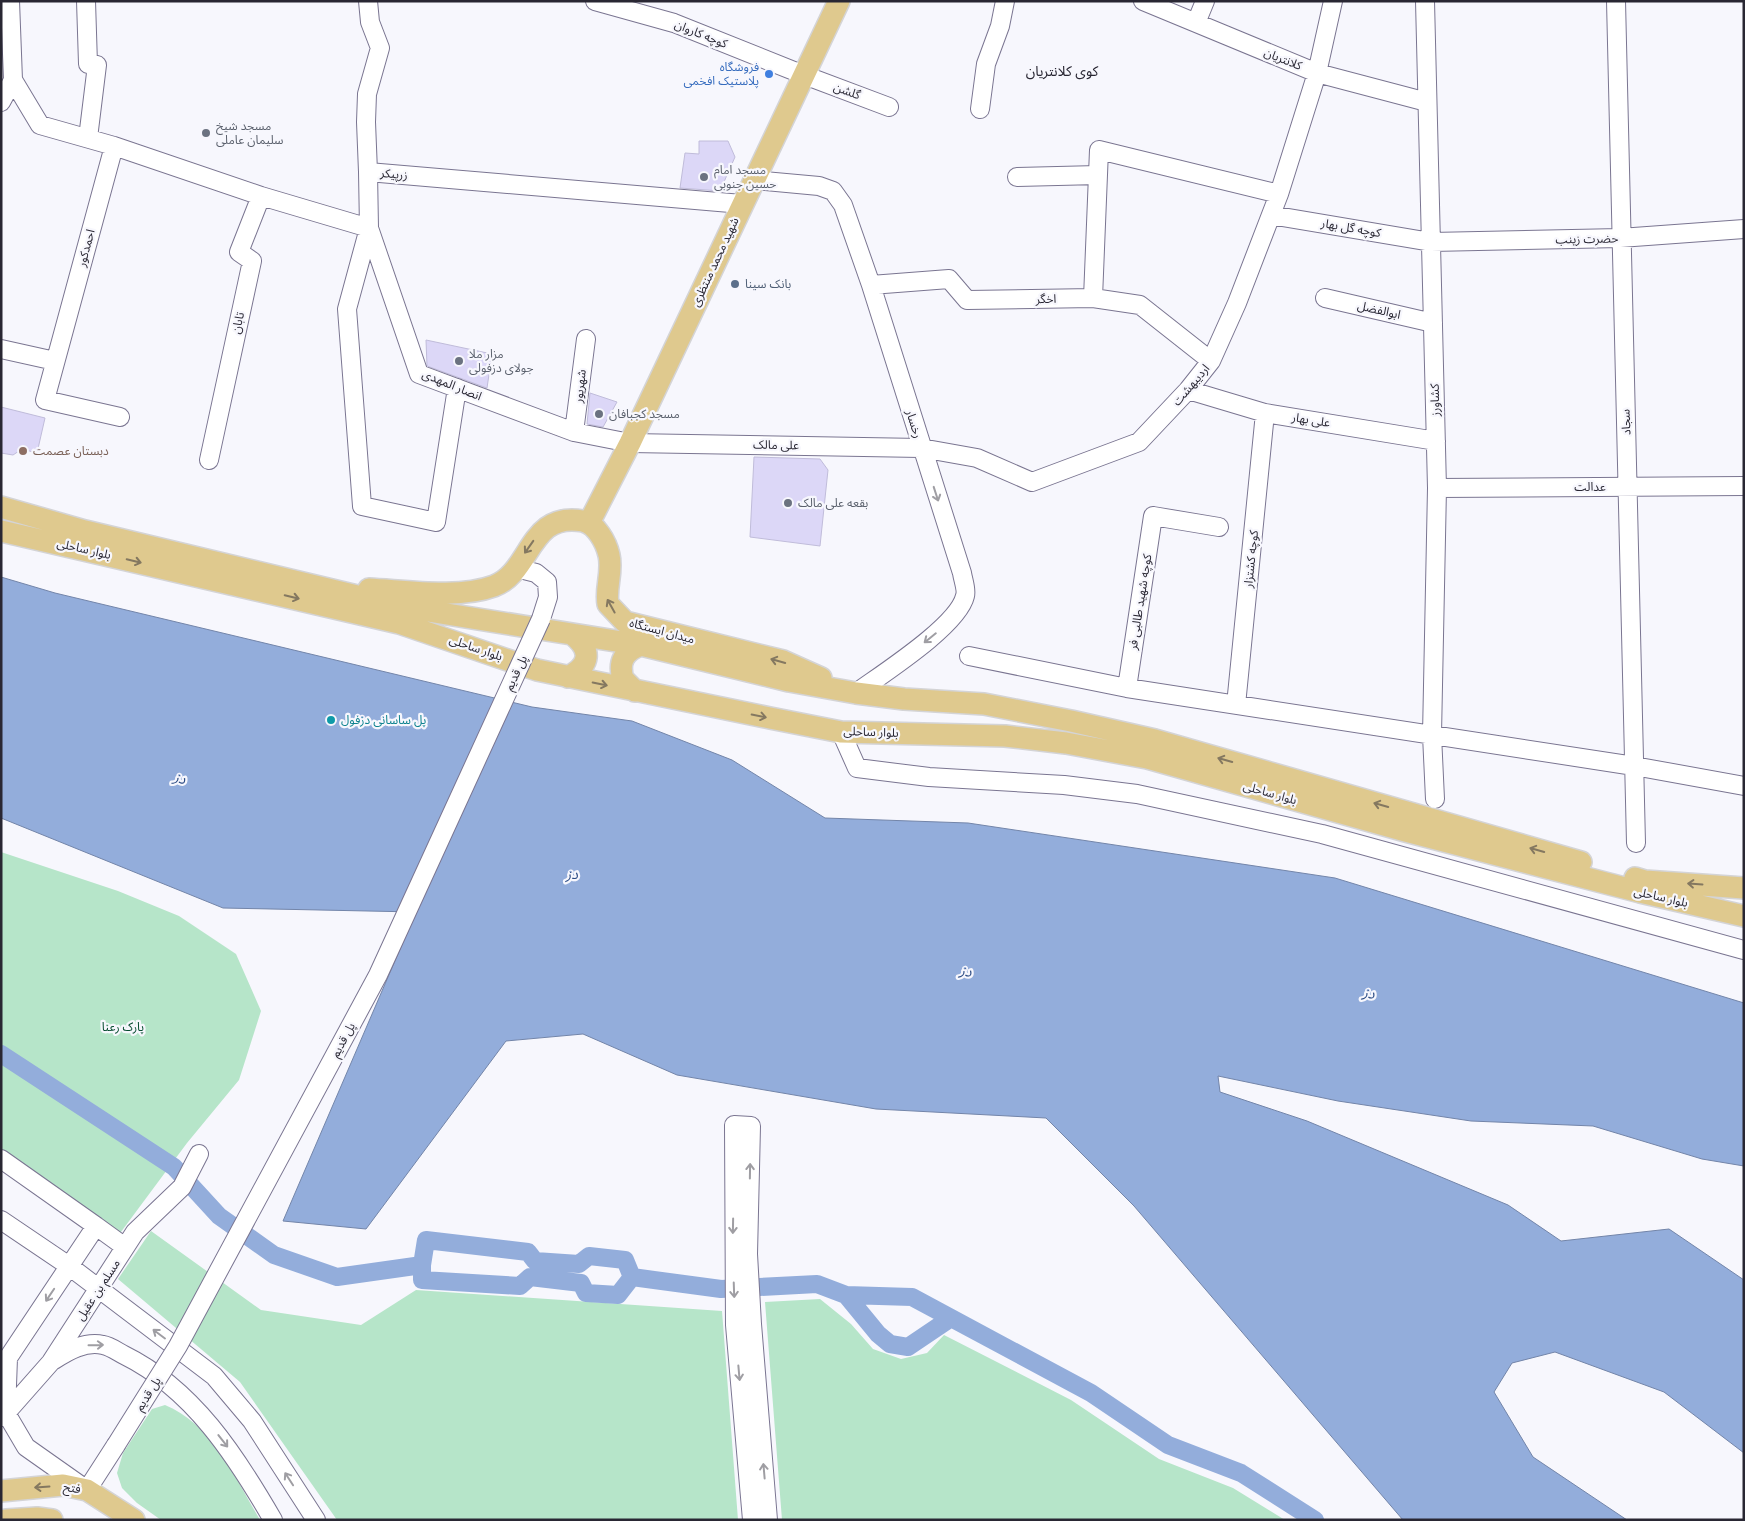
<svg xmlns="http://www.w3.org/2000/svg" width="1745" height="1521" viewBox="0 0 1745 1521" font-family="'Golos Text','Noto Sans Arabic',sans-serif">
<rect width="100%" height="100%" fill="#f7f7fd"/>
<path fill="#b6e5c9" d="M1,852L118,891L179,916L236,954L261,1011L239,1080L187,1143L115,1240L1,1160Z
M151,1231L261,1310L361,1325L416,1290L722,1311L738,1520H337L240,1382L118,1279Z
M820,1299L851,1324L873,1349L901,1359L927,1353L944,1335L1071,1400L1159,1459L1233,1488L1285,1520H782L765,1302Z
M165,1405C212,1424 236,1479 260,1520H161L137,1503L122,1488L117,1473L123,1453L152,1409Z"/>
<path fill="#93addb" stroke="#7385a9" d="M1,577L55,593L532,707L632,721L732,760L825,818L968,823L1335,878L1744,1003V1166L1702,1159L1593,1126L1471,1121L1338,1101L1218,1076L1220,1092L1307,1121L1508,1205L1561,1241L1669,1229L1744,1280V1453L1664,1392L1555,1352L1512,1363L1494,1392L1533,1457L1627,1520H1403L1134,1206L1046,1118L876,1109L677,1075L583,1034L506,1041L366,1229L283,1221L416,912L223,908L1,818Z"/>
<g fill="none" stroke-linecap="round" stroke-linejoin="round">
<path stroke="#93addb" stroke-width="18" d="M1,1054L174,1167L219,1216L274,1255L337,1277L422,1265L426,1240L528,1252L535,1261L579,1264L589,1256L625,1260L632,1277L721,1289L817,1284L846,1295L912,1297L1091,1393L1168,1445L1241,1473L1315,1520
M422,1265V1280L520,1286L530,1277L581,1283L586,1293L618,1295L632,1277
M846,1295L878,1334L890,1344L908,1347L951,1318"/>
</g>
<path fill="#dcd7f7" stroke="#c0bcda" d="M699,141H728L735,157L720,191L680,188L685,153L699,154Z
M426,340L492,354L487,388L427,366Z
M590,393L617,402L603,427L587,424Z
M1,407L45,418L37,453L22,449L13,455L1,453Z
M754,457L820,459L828,470L820,546L750,537Z"/>
<g fill="none" stroke-linecap="round" stroke-linejoin="round">
<g stroke="#7a7591" stroke-width="20">
<path id="minor" d="M86,1L88,64L97,65L88,138
M368,1L370,22L380,48L367,94L366,122L368,172
M595,1L674,23L804,75L889,107
M1143,1L1317,73L1427,102
M1425,1L1437,488L1432,735L1435,799
M1616,1L1636,843
M1196,23L1205,1
M13,80L40,125L114,146L261,196L369,228L368,172L742,204
M1,102L13,80L10,1
M980,109L986,64L1000,26L1005,1
M114,146L45,400L120,417
M1017,177L1098,175
M754,180L819,186L833,191L843,205L871,285L962,573C963,580 967,590 965,596C958,626 882,674 856,693
M1271,215L1431,242L1620,238L1744,229
M369,228L419,374L574,432L630,443L921,448L977,458L1032,482L1139,442L1188,390L1211,361L1237,303L1279,194L1317,73L1333,1
M369,228L347,309L362,506L436,522L457,388
M871,285L949,279L967,300L1093,298L1140,305L1211,361
M1093,298L1099,150L1279,194
M1325,298L1433,323
M1,349L55,361
M1188,390L1265,413L1436,441
M574,432L586,339
M209,460L252,261L239,252L261,196
M1437,488L1744,486
M516,568L536,573L547,582L548,597L541,619
M969,656L1127,688L1634,766L1744,786
M1127,688L1153,516L1219,527
M1236,705L1265,413
M841,732L857,768L929,777L1064,785L1137,794L1322,834L1744,950
M1,1159L96,1226
M1,1220L69,1266L214,1376L252,1421L316,1520
M54,1360C68,1351 85,1341 103,1345C110,1346 118,1352 124,1355C193,1389 236,1456 273,1520
M3,1417L6,1413L8,1358L96,1226L125,1247
M116,1445L87,1490L26,1447L6,1413L51,1362L135,1232L182,1187L199,1154
M752,1520L735,1325L734,1125L751,1126L748,1254L752,1324L768,1520"/>
</g>
<g stroke="#d4d4d6" stroke-width="24">
<path id="major" d="M1,507L85,531L403,607L641,645L789,681L856,693L904,699L984,704L1071,721L1155,740L1581,862
M589,523L630,443L839,1
M1,531L399,623L537,670L770,718L841,732L1005,736L1066,743L1147,758L1405,831L1640,892L1744,916
M369,589C407,591 459,599 494,586C532,572 528,511 583,521C596,524 606,542 609,555C613,572 605,588 608,604L625,622L783,661L821,678
M568,677C591,665 592,650 572,634
M635,691L623,679C618,662 624,651 641,645
M1635,878L1645,881L1744,888
M1,1491L63,1485L87,1490L134,1520
M6,1520L37,1518L52,1520"/>
</g>
<use href="#minor" stroke="#fff" stroke-width="18"/>
<use href="#major" stroke="#dfc98e" stroke-width="21"/>
<g stroke="#7a7591" stroke-width="20" stroke-linecap="butt">
<path id="minor-bridge" d="M116,1445L178,1346L378,975L541,619"/>
</g>
<use href="#minor-bridge" stroke="#fff" stroke-width="18"/>
</g>
<defs><path id="oneway-shaft" d="M-6 0H5M1.5-3L5.5 0L1.5 3" fill="none" stroke-width="1.6" stroke-linecap="round" stroke-linejoin="round" transform="scale(1.25)"/></defs>
<g stroke="#9f9ea3">
<use href="#oneway-shaft" transform="translate(936 494) rotate(72)"/>
<use href="#oneway-shaft" transform="translate(930 638) rotate(141)"/>
<use href="#oneway-shaft" transform="translate(750 1171) rotate(-89)"/>
<use href="#oneway-shaft" transform="translate(733 1226) rotate(91)"/>
<use href="#oneway-shaft" transform="translate(734 1290) rotate(88)"/>
<use href="#oneway-shaft" transform="translate(50 1295) rotate(124)"/>
<use href="#oneway-shaft" transform="translate(159 1334) rotate(-143)"/>
<use href="#oneway-shaft" transform="translate(96 1345) rotate(-1)"/>
<use href="#oneway-shaft" transform="translate(739 1373) rotate(85)"/>
<use href="#oneway-shaft" transform="translate(223 1441) rotate(52)"/>
<use href="#oneway-shaft" transform="translate(764 1471) rotate(-95)"/>
<use href="#oneway-shaft" transform="translate(289 1479) rotate(-123)"/>
</g>
<g stroke="#847860">
<use href="#oneway-shaft" transform="translate(529 547) rotate(125)"/>
<use href="#oneway-shaft" transform="translate(134 561) rotate(13)"/>
<use href="#oneway-shaft" transform="translate(292 597) rotate(13)"/>
<use href="#oneway-shaft" transform="translate(611 606) rotate(-119)"/>
<use href="#oneway-shaft" transform="translate(778 661) rotate(-164)"/>
<use href="#oneway-shaft" transform="translate(600 684) rotate(12)"/>
<use href="#oneway-shaft" transform="translate(759 716) rotate(11)"/>
<use href="#oneway-shaft" transform="translate(1225 760) rotate(-164)"/>
<use href="#oneway-shaft" transform="translate(1381 805) rotate(-164)"/>
<use href="#oneway-shaft" transform="translate(1537 850) rotate(-164)"/>
<use href="#oneway-shaft" transform="translate(1695 884) rotate(-176)"/>
<use href="#oneway-shaft" transform="translate(42 1487) rotate(176)"/>
</g>
<circle fill="#3f7fe0" stroke="#f7f7fd" stroke-width="2" cx="769" cy="74" r="5"/>
<g fill="#6b7280" stroke="#f7f7fd" stroke-width="2">
<circle cx="206" cy="133" r="5"/>
<circle cx="704" cy="177" r="5"/>
<circle cx="459" cy="361" r="5"/>
<circle cx="599" cy="414" r="5"/>
<circle cx="788" cy="503" r="5"/>
</g>
<circle fill="#5c6f8a" stroke="#f7f7fd" stroke-width="2" cx="735" cy="284" r="5"/>
<circle fill="#8d6e63" stroke="#f7f7fd" stroke-width="2" cx="23" cy="451" r="5"/>
<circle fill="#0f9aa8" stroke="#f7f7fd" stroke-width="2" cx="331" cy="720" r="5"/>
<g text-anchor="middle" stroke-width="4.5" stroke-linejoin="round" paint-order="stroke">
<g font-size="12" fill="#292733" stroke="#f7f7fd">
<text transform="translate(701 34) rotate(22)" y="4">کوچه کاروان</text>
<text transform="translate(1283 59) rotate(22)" y="4">کلانتریان</text>
<text transform="translate(847 91) rotate(20)" y="4">گلشن</text>
<text transform="translate(394 174) rotate(5)" y="4">زرپیکر</text>
<text transform="translate(1351 228) rotate(10)" y="4">کوچه گل بهار</text>
<text transform="translate(1587 239) rotate(-1)" y="4">حضرت زینب</text>
<text transform="translate(86 248) rotate(-75)" y="4">احمدکور</text>
<text transform="translate(715 262) rotate(-65)" y="4">شهید محمد منتظری</text>
<text transform="translate(1046 299) rotate(-1)" y="4">اخگر</text>
<text transform="translate(1379 310) rotate(13)" y="4">ابوالفضل</text>
<text transform="translate(238 323) rotate(-78)" y="4">تابان</text>
<text transform="translate(452 385) rotate(22)" y="4">انصار المهدی</text>
<text transform="translate(1191 385) rotate(-50)" y="4">اردیبهشت</text>
<text transform="translate(580 386) rotate(-83)" y="4">شهریور</text>
<text transform="translate(1435 400) rotate(-91)" y="4">کشاورز</text>
<text transform="translate(1311 420) rotate(9)" y="4">علی بهار</text>
<text transform="translate(1626 422) rotate(-92)" y="4">سجاد</text>
<text transform="translate(914 424) rotate(73)" y="4">رخسار</text>
<text transform="translate(776 445) rotate(1)" y="4">علی مالک</text>
<text x="1590" y="491">عدالت</text>
<text transform="translate(84 549) rotate(13)" y="4">بلوار ساحلی</text>
<text transform="translate(1251 559) rotate(-84)" y="4">کوچه کشتزار</text>
<text transform="translate(1140 602) rotate(-81)" y="4">کوچه شهید طالبی فر</text>
<text transform="translate(662 631) rotate(15)" y="4">میدان ایستگاه</text>
<text transform="translate(476 648) rotate(19)" y="4">بلوار ساحلی</text>
<text transform="translate(516 673) rotate(-65)" y="4">پل قدیم</text>
<text transform="translate(871 732) rotate(2)" y="4">بلوار ساحلی</text>
<text transform="translate(1270 793) rotate(16)" y="4">بلوار ساحلی</text>
<text transform="translate(1661 897) rotate(13)" y="4">بلوار ساحلی</text>
<text transform="translate(343 1040) rotate(-62)" y="4">پل قدیم</text>
<text transform="translate(98 1290) rotate(-57)" y="4">مسلم بن عقیل</text>
<text transform="translate(148 1394) rotate(-58)" y="4">پل قدیم</text>
<text transform="translate(72 1488) rotate(8)" y="4">فتح</text>
</g>
<g font-size="12" fill="#366cbe" stroke="#f7f7fd" text-anchor="end">
<text x="759" y="71">فروشگاه<tspan x="759" dy="14">پلاستیک افخمی</tspan></text>
</g>
<g font-size="12" fill="#5b616d" stroke="#f7f7fd" text-anchor="start">
<text x="216" y="130">مسجد شیخ<tspan x="216" dy="14">سلیمان عاملی</tspan></text>
<text x="714" y="174">مسجد امام<tspan x="714" dy="14">حسین جنوبی</tspan></text>
<text x="469" y="358">مزار ملا<tspan x="469" dy="14">جولای دزفولی</tspan></text>
<text x="609" y="418">مسجد کجبافان</text>
<text x="798" y="507">بقعه علی مالک</text>
</g>
<g font-size="12" fill="#4e5e75" stroke="#f7f7fd" text-anchor="start">
<text x="745" y="288">بانک سینا</text>
</g>
<g font-size="12" fill="#785e54" stroke="#f7f7fd" text-anchor="start">
<text x="33" y="455">دبستان عصمت</text>
</g>
<g font-size="12" fill="#0d838f" stroke="#f7f7fd" text-anchor="start">
<text x="341" y="724">پل ساسانی دزفول</text>
</g>
<g font-size="12" fill="#03492c" stroke="#f7f7fd">
<text x="123" y="1031">پارک رعنا</text>
</g>
<g font-size="14" fill="#292733" stroke="#f7f7fd">
<text x="1062" y="76">کوی کلانتریان</text>
</g>
<g font-size="14" font-style="italic" fill="#2b4b84" stroke="#f7f7fd">
<text transform="translate(180 778) rotate(17)" y="5">دز</text>
<text x="572" y="879">دز</text>
<text transform="translate(966 971) rotate(11)" y="5">دز</text>
<text transform="translate(1369 993) rotate(11)" y="5">دز</text>
</g>
</g>
<rect width="1745" height="1521" fill="none" stroke="#292733" stroke-width="5"/>
</svg>
